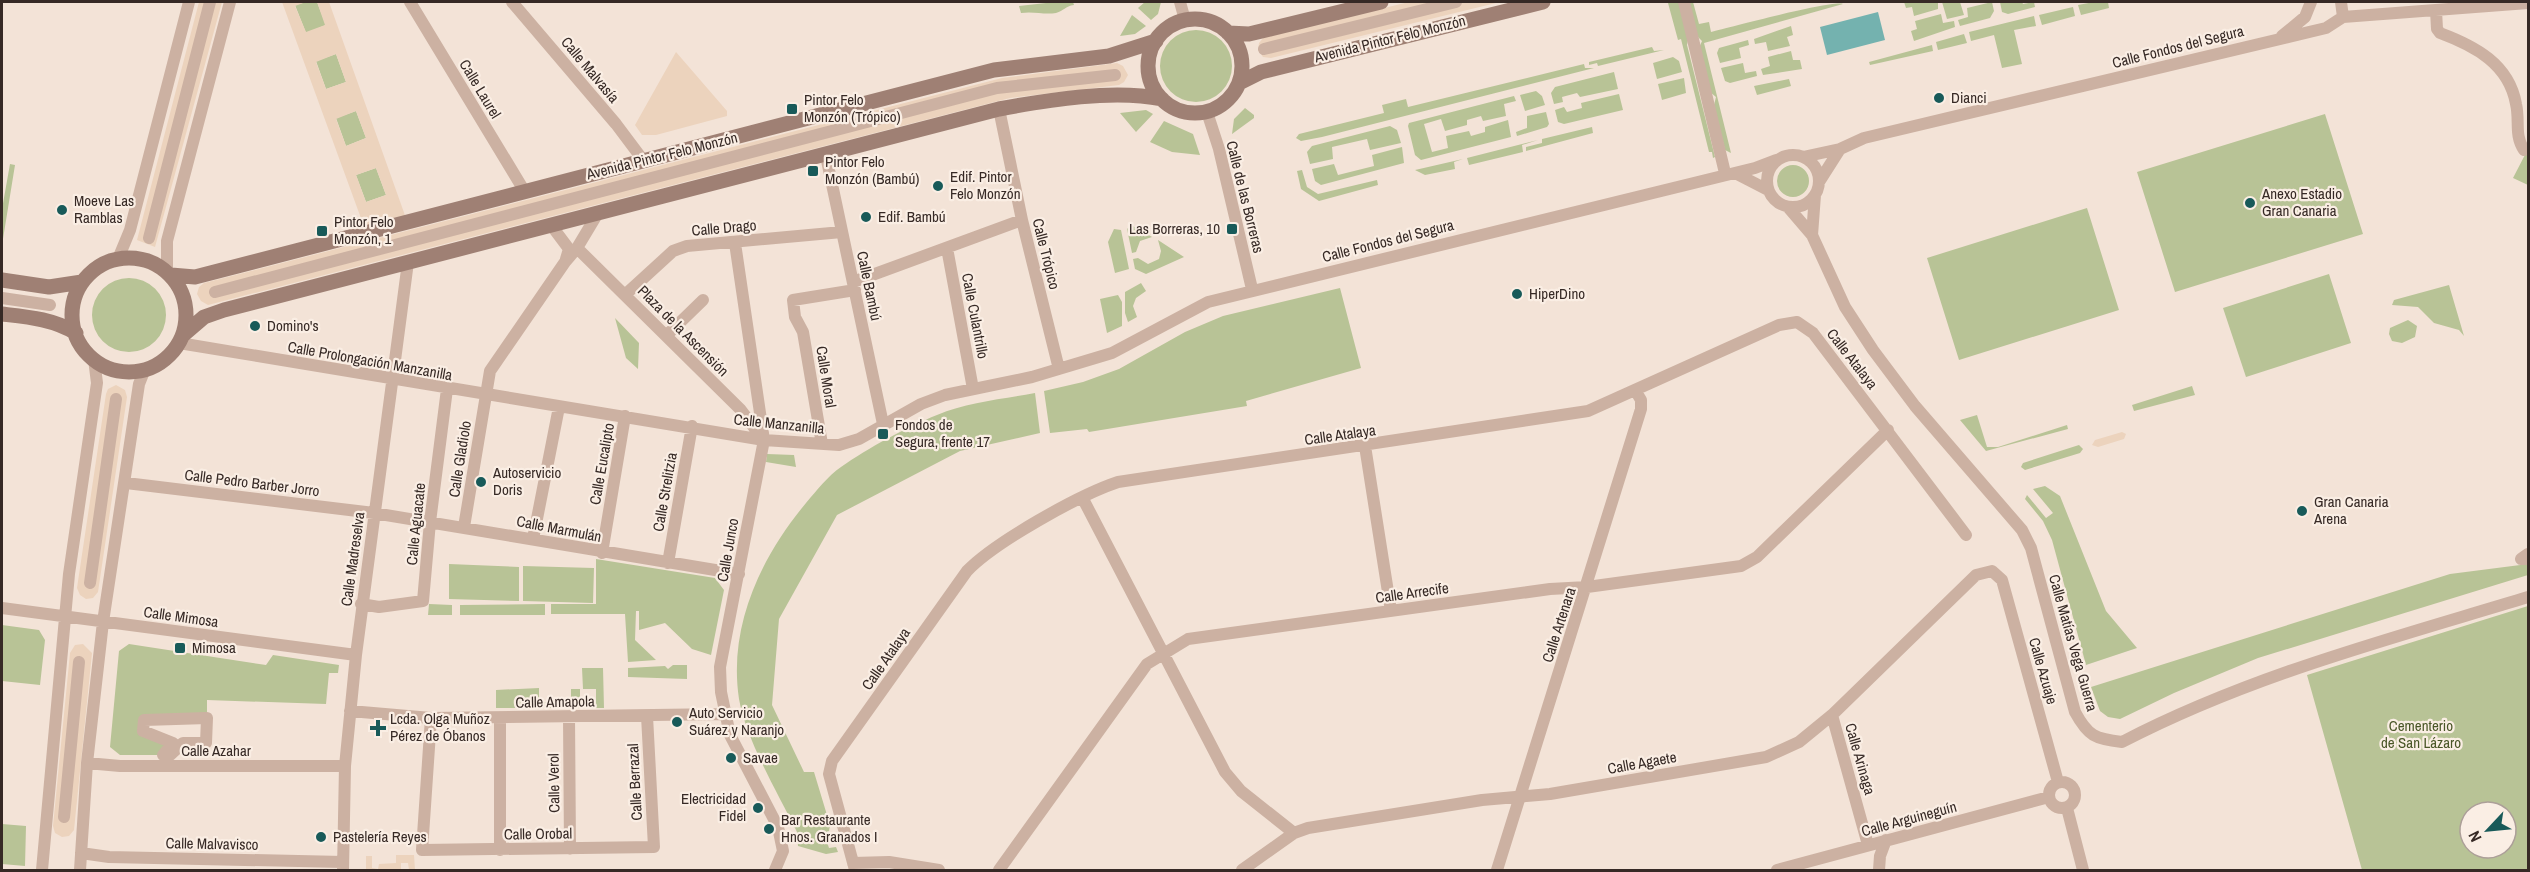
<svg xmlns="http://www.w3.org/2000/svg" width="2530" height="872" viewBox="0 0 2530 872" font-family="'Archivo Narrow',sans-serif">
<rect width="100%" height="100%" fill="#f3e3d7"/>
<path fill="#b8c396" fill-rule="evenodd" d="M306,2H317L326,25L306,33L295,5Z
M1055,2H1073L1074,5C1065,6 1064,11 1056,13C1044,15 1034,11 1021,13L1019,6Z
M1145,2H1161L1158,14L1151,20L1138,8Z
M1665,2H1681L1689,35L1687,45L1715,157L1713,158L1712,152H1709L1681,39L1678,40L1668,3Z
M1688,2H1693L1699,24L1709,22L1711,32C1731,27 1832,0 1843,4L1704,43L1731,153L1725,150L1714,105L1716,97L1710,92L1699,48L1702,41L1696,35Z
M1904,2H1938V9L1914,16L1912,7L1906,8Z
M1942,2H1960L1964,15L1947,19Z
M1992,2L1994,11L1990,18L1960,26L1958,20L1968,17L1967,8Z
M2000,2H2022L2023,4L2034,2L2035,7L2008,14L2002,12Z
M2094,2H2108L2109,8L2081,15L2078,5Z
M2073,7L2075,16L2042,25L2039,15Z
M1941,14L1943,23L1954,21L1955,27L1914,41L1911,31L1917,29L1915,21Z
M1132,15L1146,26L1135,34L1120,36Z
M2034,16L2036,26L2014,30L2022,64L2002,68L1994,35L1971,41L1969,32Z
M1791,26L1793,35L1787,37L1790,46L1768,51L1766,42L1755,44L1754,39Z
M1160 66a36 36 0 1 1 72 0a36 36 0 1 1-72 0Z
M1964,34L1967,43L1938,50L1936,42Z
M1748,40L1749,45L1739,48L1741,58L1720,63L1717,53L1719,48Z
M1932,45L1933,51L1870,65L1869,62Z
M1652,47L1654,51L1664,50L1598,66L1597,63L1589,65V62Z
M1791,51L1793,60H1800L1802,69L1763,75L1761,69L1770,66L1768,57Z
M336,54L346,82L326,89L316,61Z
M1673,57L1679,61L1682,72L1657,79L1653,63Z
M1743,63L1745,73L1756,71L1757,76L1730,83L1725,81L1721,68Z
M1584,64L1585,68H1594L1322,137L1301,141L1296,138L1299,134L1384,113L1382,105L1406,99L1408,107Z
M1614,72L1618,89L1580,97L1577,93L1562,97L1563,102L1554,104L1551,93L1555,87Z
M1684,78L1686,93L1662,100L1658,84Z
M1789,79L1791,86L1757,95L1754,86Z
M1536,91L1542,96L1545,105L1525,111L1520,95Z
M1619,94L1623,110L1564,124L1558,122L1555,110L1564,107L1567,112L1582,108L1581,103Z
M1514,96L1516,101L1504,104L1506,116L1483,121L1481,116L1467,120V125L1445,131L1441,119L1424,124L1432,152L1448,148L1446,136L1469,131L1471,136L1485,132V127L1508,120L1511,137L1421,160L1415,155L1408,126L1409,123Z
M1245,108L1254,115V118L1232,134L1234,119Z
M1146,110L1153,114L1136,132L1120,113Z
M356,111L366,138L346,146L336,118Z
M1546,112L1549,124L1547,127L1517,136L1516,132L1527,128V116Z
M2325,114L2363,234L2175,292L2137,172Z
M1164,121L1193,134L1200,155L1172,152L1150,142Z
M1390,126L1397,130L1401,143L1370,150L1367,139L1332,147L1333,159L1310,164L1307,152L1312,146Z
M1592,127L1593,133L1526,151V147L1542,143V139Z
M1538,140L1522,145L1523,152L1469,165L1467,158Z
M1402,147L1404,163L1321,185L1315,181L1312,169L1334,164L1338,175L1374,166L1372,155Z
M2528,149V185L2513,178Z
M1463,159L1454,162L1455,169L1425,175L1415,170Z
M10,164L15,165L2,245V209Z
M1777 181a16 16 0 1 1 32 0a16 16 0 1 1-32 0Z
M376,168L386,195L366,202L356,175Z
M1302,170L1307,187L1318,194L1377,180L1378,185L1319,201L1301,189L1297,171Z
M2087,208L2119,310L1959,360L1927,258Z
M1131,225L1152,237L1140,241L1136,252L1132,253L1127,229Z
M1114,229L1121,230L1129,269L1115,273L1108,242Z
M1158,240L1184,257L1146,274L1135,269L1133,259L1138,258L1148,264L1159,259L1161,251Z
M2329,274L2351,343L2246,377L2223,308Z
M92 315a37 37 0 1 1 74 0a37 37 0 1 1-74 0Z
M1141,283L1146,291L1136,298L1133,306L1137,317L1128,322L1125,313V292Z
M2449,285L2464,336L2459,330L2434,323L2418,307L2392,305L2394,300Z
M1340,288L1361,368L1246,401L1247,406L1089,432L1087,429L1050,433L1044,391L1083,382L1119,369L1185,332L1223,316Z
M1118,295L1122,302V326L1107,333L1100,299Z
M615,318L639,343L638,369L626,358Z
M2408,320L2417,326L2415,337L2402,343L2392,341L2389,334L2390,328Z
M2192,386L2195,395L2134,411L2132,405Z
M1035,393L1040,433L960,451L837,515L779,619L772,705L804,772H814L830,825L829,831L824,833L829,848L836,847L838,852L826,854L798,846L797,832C778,793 746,740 739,699C728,626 761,557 806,503C817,490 828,476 841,467C868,448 907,427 937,415C967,402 1003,399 1035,393Z
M1977,415L1987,447H1998L2067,425L2068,429L1986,451L1960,420Z
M2079,445L2083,449L2080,453L2025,470L2021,467L2023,463Z
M767,454L794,455L796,467L766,462Z
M2045,486L2060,496L2106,611L2137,648L2086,665L2052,540L2043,521L2025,499L2027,495L2046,518L2053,513L2033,489Z
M596,559L715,578L724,590L711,655L692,649L665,623L639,630V611H636L635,640L656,660L628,662L625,614H551V604H596Z
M449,564L519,567V601L449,599Z
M2528,564V575L2258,658L2174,693L2120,719L2108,717L2100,711L2091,687L2450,574Z
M523,566L594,568L593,603L523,601Z
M429,604L452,605V615H428Z
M545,604V615H460V605Z
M2528,606V870H2362L2307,675ZM2470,812H2506V848H2470Z
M2,625L39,630L45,640L40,685L2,681Z
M129,644L266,665L273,655L339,665L338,673H329L326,704L207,700V718L143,720V731L173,743L163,755H120L110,747L119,651Z
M673,665H687V679L628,677V668L665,666L668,669Z
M582,668H603L604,708H496V690L539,688V702H571V689H580V702H596V689H583Z
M2,824L26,826L25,866L2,864Z"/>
<path fill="#ecd3bd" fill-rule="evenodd" d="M199,2H222L155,247L137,240Z
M282,2H306L295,6L306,32L325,25L317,2H329L407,221L366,232ZM336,54L346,82L326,89L316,62ZM356,111L366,138L346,146L336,119ZM376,168L386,195L366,202L356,175Z
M1409,2H1500L1271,58L1263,57L1258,50L1259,43L1264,37Z
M676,52L727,111V116L656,135H642L635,125Z
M1117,63L1123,66L1128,75L1124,82L1119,85L1010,98L208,305L201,301L197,294L199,287L204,283L881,109L1002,78Z
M116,385L125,390L127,397L98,592L93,598L86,599L80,595L77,588L106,394L108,389Z
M2122,432L2126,434L2124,439L2098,447L2092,445L2095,440Z
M83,644L92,653L74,830L69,836L62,837L55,833L53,826L70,653L75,645Z
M396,855H414L415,870H409L408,863H401V870H366V856H372V868L378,869L379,864L396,863Z"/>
<path fill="#74b2af" d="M1878,12L1885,40L1827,55L1820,27Z"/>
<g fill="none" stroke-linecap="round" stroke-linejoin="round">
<path stroke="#ccb1a2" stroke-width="12" d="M410,2L525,192
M512,2L616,124L643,160
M1180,2L1185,20
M1684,2L1725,173
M2341,2L2343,17
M2436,10L2437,29L2440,33C2475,46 2509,64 2516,104C2520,121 2514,135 2524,150
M2282,36L2305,17L2311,2
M1264,49L1456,2
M999,109L1022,220L1059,369
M1207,112L1219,149L1252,289
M1767 181a26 26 0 1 1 52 0a26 26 0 1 1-52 0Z
M826,156L883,424
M1803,157L1840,149
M1735,173L1768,190
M1819,182L1840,149L1864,138L2326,28L2343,17L2528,3
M1788,207L1812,235L1845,307L1873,350L1915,406L2022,530L2031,548L2075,712C2088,736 2095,739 2122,742C2251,675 2390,639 2528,597
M551,225L569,249L566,259
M1812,235L1815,195
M149,238L210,2
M735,243L764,440L720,667L721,692L730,735L778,827L783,851L775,870
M577,248L740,409L763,439
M947,248L973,389
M118,259L130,230L189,2
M167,272V241L230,2
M853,282L1022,220
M215,292L997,88L1115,75
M626,294L673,251L687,246L842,232
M2,298L50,305
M667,335L703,300
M179,343L764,440L839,445L859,439L921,404L945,395L1032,377L1112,353L1208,302L1755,168L1776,160
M822,444L803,332L795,317L793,300L855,290
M1365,446L1391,611
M126,483L374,513L739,574
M1082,497L1225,772L1241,791L1294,833
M464,527L490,371L565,262L577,248L598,213
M533,539L559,407
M602,553L625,416
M2528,554L2521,559H2528
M668,563L692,426
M90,583L116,399
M361,604L379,607L423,601L430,522L447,389
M2,608L356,655
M350,711L431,718L725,714
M1832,715L1868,845
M569,717L570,849
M207,718L206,743H183L170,755H163L173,743L143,731L144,720Z
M431,718L422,850L654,847L647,716
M500,718V850
M87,763L120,766H345
M2049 795a13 13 0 1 1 26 0a13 13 0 1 1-26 0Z
M2067,808L2083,870
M64,817L79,662
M81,853L109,857L343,862
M853,863L889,862L939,870
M42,870L69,574L97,383L94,359
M80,870L87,763L103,622L139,384L145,369
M343,870L345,766L356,655L408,262
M855,870L829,774L832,761L967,571C995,542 1079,495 1118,482L1588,411L1779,325L1797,322L1813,333L1966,535
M999,870L1147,664L1188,639L1550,589L1587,587L1741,566L1757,557L1888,430
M1242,870L1294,833L1308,828L1482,800L1550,794L1766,757L1799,742L1832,715L1976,575L1992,571L2002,580L2058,782
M1497,870L1641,409V400L1635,390
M1777,870L2049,797
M1879,870L1880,856L1886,840"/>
<path stroke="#9f8074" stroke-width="15" d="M1148 66a47 47 0 1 1 94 0a47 47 0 1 1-94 0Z
M1228,33L1249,34L1381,2
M1239,83L1261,72L1543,2
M72 315a57 57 0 1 1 114 0a57 57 0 1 1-114 0Z
M171,275L195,277L994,70L1109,56L1156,41
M2,280L49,287L82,282
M2,314C28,317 53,319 76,333
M183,335L204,317L224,310L999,109C1048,100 1113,89 1162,99"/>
</g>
<g fill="#185a59" stroke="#faeee4" stroke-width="2">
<circle cx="1939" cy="98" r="6"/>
<rect x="786" y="103" width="12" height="12" rx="3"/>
<rect x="807" y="165" width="12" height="12" rx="3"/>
<circle cx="938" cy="186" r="6"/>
<circle cx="2250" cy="203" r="6"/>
<circle cx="62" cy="210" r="6"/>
<circle cx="866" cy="217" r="6"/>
<rect x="1226" y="223" width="12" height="12" rx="3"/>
<rect x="316" y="225" width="12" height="12" rx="3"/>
<circle cx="1517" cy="294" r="6"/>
<circle cx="255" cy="326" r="6"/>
<rect x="877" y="428" width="12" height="12" rx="3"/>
<circle cx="481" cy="482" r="6"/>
<circle cx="2302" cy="511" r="6"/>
<rect x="174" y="642" width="12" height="12" rx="3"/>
<circle cx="677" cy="722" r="6"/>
<path d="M375 719h6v6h6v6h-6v6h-6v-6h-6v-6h6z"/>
<circle cx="731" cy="758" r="6"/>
<circle cx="758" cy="808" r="6"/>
<circle cx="769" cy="829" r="6"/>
<circle cx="321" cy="837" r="6"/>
</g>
<g text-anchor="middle" stroke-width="4.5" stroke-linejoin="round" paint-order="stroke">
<g font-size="15" fill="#362925" stroke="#faeee4">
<text transform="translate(1390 39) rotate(-14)" y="5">Avenida Pintor Felo Monzón</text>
<text transform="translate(2178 47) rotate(-14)" y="5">Calle Fondos del Segura</text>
<text transform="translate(590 70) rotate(50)" y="5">Calle Malvasía</text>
<text transform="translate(480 89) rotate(59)" y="5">Calle Laurel</text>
<text transform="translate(662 156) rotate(-14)" y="5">Avenida Pintor Felo Monzón</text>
<text transform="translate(1245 197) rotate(76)" y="5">Calle de las Borreras</text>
<text transform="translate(724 228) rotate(-5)" y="5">Calle Drago</text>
<text transform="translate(1388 241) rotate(-14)" y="5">Calle Fondos del Segura</text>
<text transform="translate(1046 254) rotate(76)" y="5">Calle Trópico</text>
<text transform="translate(869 286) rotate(78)" y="5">Calle Bambú</text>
<text transform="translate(975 316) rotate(79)" y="5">Calle Culantrillo</text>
<text transform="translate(683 331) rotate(45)" y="5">Plaza de la Ascensión</text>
<text transform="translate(1852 359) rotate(52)" y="5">Calle Atalaya</text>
<text transform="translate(370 361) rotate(10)" y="5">Calle Prolongación Manzanilla</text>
<text transform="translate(826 377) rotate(81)" y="5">Calle Moral</text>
<text transform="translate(779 424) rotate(6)" y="5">Calle Manzanilla</text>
<text transform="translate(1340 435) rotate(-8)" y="5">Calle Atalaya</text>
<text transform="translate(460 459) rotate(-81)" y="5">Calle Gladiolo</text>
<text transform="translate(602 464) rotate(-80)" y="5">Calle Eucalipto</text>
<text transform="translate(252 483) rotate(7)" y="5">Calle Pedro Barber Jorro</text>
<text transform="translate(665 492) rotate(-80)" y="5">Calle Strelitzia</text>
<text transform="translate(416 524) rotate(-84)" y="5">Calle Aguacate</text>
<text transform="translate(559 529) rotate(11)" y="5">Calle Marmulán</text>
<text transform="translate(728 550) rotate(-80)" y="5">Calle Junco</text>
<text transform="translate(353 559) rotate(-82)" y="5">Calle Madreselva</text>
<text transform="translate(1412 593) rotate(-8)" y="5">Calle Arrecife</text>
<text transform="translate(181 617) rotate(8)" y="5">Calle Mimosa</text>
<text transform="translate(1559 625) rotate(-72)" y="5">Calle Artenara</text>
<text transform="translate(2073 643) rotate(74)" y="5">Calle Matías Vega Guerra</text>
<text transform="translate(886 659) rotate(-55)" y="5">Calle Atalaya</text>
<text transform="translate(2043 671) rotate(74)" y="5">Calle Azuaje</text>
<text transform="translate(555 702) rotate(-1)" y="5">Calle Amapola</text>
<text x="216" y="756">Calle Azahar</text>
<text transform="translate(1860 759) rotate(74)" y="5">Calle Arinaga</text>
<text transform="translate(1642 763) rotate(-10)" y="5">Calle Agaete</text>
<text transform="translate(635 782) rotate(-93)" y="5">Calle Berrazal</text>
<text transform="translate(554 783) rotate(-91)" y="5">Calle Verol</text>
<text transform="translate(1909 819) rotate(-15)" y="5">Calle Arguineguín</text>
<text transform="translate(538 834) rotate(-1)" y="5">Calle Orobal</text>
<text transform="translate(212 844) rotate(1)" y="5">Calle Malvavisco</text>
</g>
<g font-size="15" fill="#362925" stroke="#faeee4" text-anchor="start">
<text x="1951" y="103">Dianci</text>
<text x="804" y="105">Pintor Felo<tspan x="804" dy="17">Monzón (Trópico)</tspan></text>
<text x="825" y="167">Pintor Felo<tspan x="825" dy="17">Monzón (Bambú)</tspan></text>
<text x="950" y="182">Edif. Pintor<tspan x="950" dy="17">Felo Monzón</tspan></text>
<text x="2262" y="199">Anexo Estadio<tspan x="2262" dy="17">Gran Canaria</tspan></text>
<text x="74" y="206">Moeve Las<tspan x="74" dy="17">Ramblas</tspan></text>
<text x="878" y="222">Edif. Bambú</text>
<text x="334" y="227">Pintor Felo<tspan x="334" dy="17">Monzón, 1</tspan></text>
<text x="1220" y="234" text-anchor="end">Las Borreras, 10</text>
<text x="1529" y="299">HiperDino</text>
<text x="267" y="331">Domino's</text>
<text x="895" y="430">Fondos de<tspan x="895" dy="17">Segura, frente 17</tspan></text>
<text x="493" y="478">Autoservicio<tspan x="493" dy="17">Doris</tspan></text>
<text x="2314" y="507">Gran Canaria<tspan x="2314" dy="17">Arena</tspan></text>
<text x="192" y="653">Mimosa</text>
<text x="689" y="718">Auto Servicio<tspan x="689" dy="17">Suárez y Naranjo</tspan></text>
<text x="390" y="724">Lcda. Olga Muñoz<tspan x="390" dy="17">Pérez de Óbanos</tspan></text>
<text x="743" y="763">Savae</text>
<text x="746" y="804" text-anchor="end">Electricidad<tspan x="746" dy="17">Fidel</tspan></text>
<text x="781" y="825">Bar Restaurante<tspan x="781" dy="17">Hnos. Granados I</tspan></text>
<text x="333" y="842">Pastelería Reyes</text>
</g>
<g font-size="15" fill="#495627" stroke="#faeee4">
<text x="2421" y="731">Cementerio<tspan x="2421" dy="17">de San Lázaro</tspan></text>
</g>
</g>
<rect width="2530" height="872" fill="none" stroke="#362925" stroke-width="6"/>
<g transform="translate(2488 830) rotate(244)"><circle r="28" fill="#faeee4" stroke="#ac9f98" stroke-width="1.5"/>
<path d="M0-4.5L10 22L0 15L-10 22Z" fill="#185a59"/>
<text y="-9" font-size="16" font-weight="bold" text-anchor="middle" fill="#362925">N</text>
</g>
</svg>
